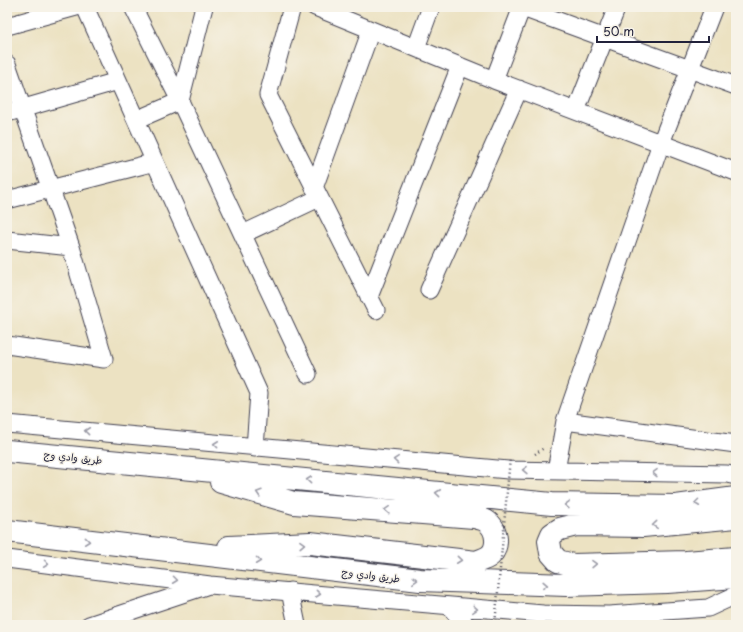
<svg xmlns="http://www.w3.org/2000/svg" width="743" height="632" viewBox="0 0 743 632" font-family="'Playpen Sans','Playpen Sans Arabic',sans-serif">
<rect width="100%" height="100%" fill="#f7f3e8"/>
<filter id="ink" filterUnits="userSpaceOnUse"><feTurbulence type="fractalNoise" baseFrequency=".025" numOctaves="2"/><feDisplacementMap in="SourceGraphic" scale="8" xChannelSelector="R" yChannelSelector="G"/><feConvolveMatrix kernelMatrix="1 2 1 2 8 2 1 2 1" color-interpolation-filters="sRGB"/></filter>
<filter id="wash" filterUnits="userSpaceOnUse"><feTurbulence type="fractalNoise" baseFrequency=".012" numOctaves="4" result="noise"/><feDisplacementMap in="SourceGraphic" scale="16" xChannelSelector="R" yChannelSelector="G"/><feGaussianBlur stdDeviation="0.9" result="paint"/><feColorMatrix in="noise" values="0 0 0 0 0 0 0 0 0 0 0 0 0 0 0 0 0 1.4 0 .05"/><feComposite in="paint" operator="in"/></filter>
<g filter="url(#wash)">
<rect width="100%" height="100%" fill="#ece2c2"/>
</g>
<g filter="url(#ink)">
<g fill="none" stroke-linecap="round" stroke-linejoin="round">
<g stroke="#403f4f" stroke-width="19">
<path id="street" d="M85,7L259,393L255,448
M133,7L180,101L308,374
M292,7L268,95L376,310
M315,7L494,80L736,172
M520,7L736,86
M7,26L76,7
M416,48L431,7
M7,64L71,247L104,359L7,345
M494,80L522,7
M576,111L617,7
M7,113L118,81
M136,120L180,101L204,7
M314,188L371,30
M7,200L155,162
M243,234L319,198
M7,240L71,247
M429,290L519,89
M369,297L460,66
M565,421L736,444
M7,424L508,470L727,474L736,476
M556,471L565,421L661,143L714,7
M7,559L210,585L543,614L609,615L708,608L736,595
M290,591L297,625
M450,607L466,625
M89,625L206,586"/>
</g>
<g stroke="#403f4f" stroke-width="24">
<path id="primary" d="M7,451L552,504L676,506L736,498
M221,482L294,503L474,517C478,518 483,519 486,521C498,529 500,549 488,557C485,559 480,560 476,562L310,543L229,547
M736,517L643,526L576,525L560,529L552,534L549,541L551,553L558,561L573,565L686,562L736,558
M7,531L420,580L566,585L667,582L736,577"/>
</g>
<path stroke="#403f4f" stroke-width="2.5" stroke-dasharray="1 3" stroke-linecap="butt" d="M535,454L544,448"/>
<use href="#street" stroke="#fff" stroke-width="17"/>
<use href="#primary" stroke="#fff" stroke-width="22"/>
<path stroke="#403f4f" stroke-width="2.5" stroke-dasharray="1 3" stroke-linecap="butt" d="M495,625L510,458"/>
</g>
<defs><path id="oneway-chevron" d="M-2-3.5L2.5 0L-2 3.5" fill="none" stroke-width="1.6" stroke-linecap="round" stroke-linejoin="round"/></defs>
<g stroke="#9c9ca7">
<use href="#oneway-chevron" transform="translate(87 431) rotate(-174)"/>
<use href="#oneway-chevron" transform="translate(216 444) rotate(-174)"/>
<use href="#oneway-chevron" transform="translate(396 460) rotate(-175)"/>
<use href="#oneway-chevron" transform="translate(525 470) rotate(-179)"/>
<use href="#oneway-chevron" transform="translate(655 473) rotate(-179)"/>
<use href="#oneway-chevron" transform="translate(309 480) rotate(-174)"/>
<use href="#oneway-chevron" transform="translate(259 493) rotate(-163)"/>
<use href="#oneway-chevron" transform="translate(438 493) rotate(-174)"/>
<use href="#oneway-chevron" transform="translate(697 503) rotate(173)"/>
<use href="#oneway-chevron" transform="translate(567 505) rotate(-179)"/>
<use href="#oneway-chevron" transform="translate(387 510) rotate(-176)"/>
<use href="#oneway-chevron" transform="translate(655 525) rotate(175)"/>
<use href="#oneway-chevron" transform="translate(87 541) rotate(6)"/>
<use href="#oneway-chevron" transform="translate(302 544) rotate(-2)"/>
<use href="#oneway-chevron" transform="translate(459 560) rotate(6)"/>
<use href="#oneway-chevron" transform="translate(258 561) rotate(7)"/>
<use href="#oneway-chevron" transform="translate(46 564) rotate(7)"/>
<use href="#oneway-chevron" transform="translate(594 564) rotate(-1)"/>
<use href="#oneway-chevron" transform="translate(175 580) rotate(7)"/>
<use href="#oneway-chevron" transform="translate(415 580) rotate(4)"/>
<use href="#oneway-chevron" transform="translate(545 585) rotate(2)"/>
<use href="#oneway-chevron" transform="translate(318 594) rotate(6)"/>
<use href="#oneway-chevron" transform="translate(475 609) rotate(4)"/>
</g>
</g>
<g text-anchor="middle" stroke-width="3" stroke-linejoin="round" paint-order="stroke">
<g font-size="10" fill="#22223b" stroke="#f7f3e8">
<text transform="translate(73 457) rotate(6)" y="4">طريق وادي وج</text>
<text transform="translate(371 575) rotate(7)" y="4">طريق وادي وج</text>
</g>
</g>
<rect width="743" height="632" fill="none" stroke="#f7f3e8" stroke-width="24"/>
<path d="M597 36v6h112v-6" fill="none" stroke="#22223b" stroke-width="2"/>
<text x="603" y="36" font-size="12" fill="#22223b" stroke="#f7f3e8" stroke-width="3" paint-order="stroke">50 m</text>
</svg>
